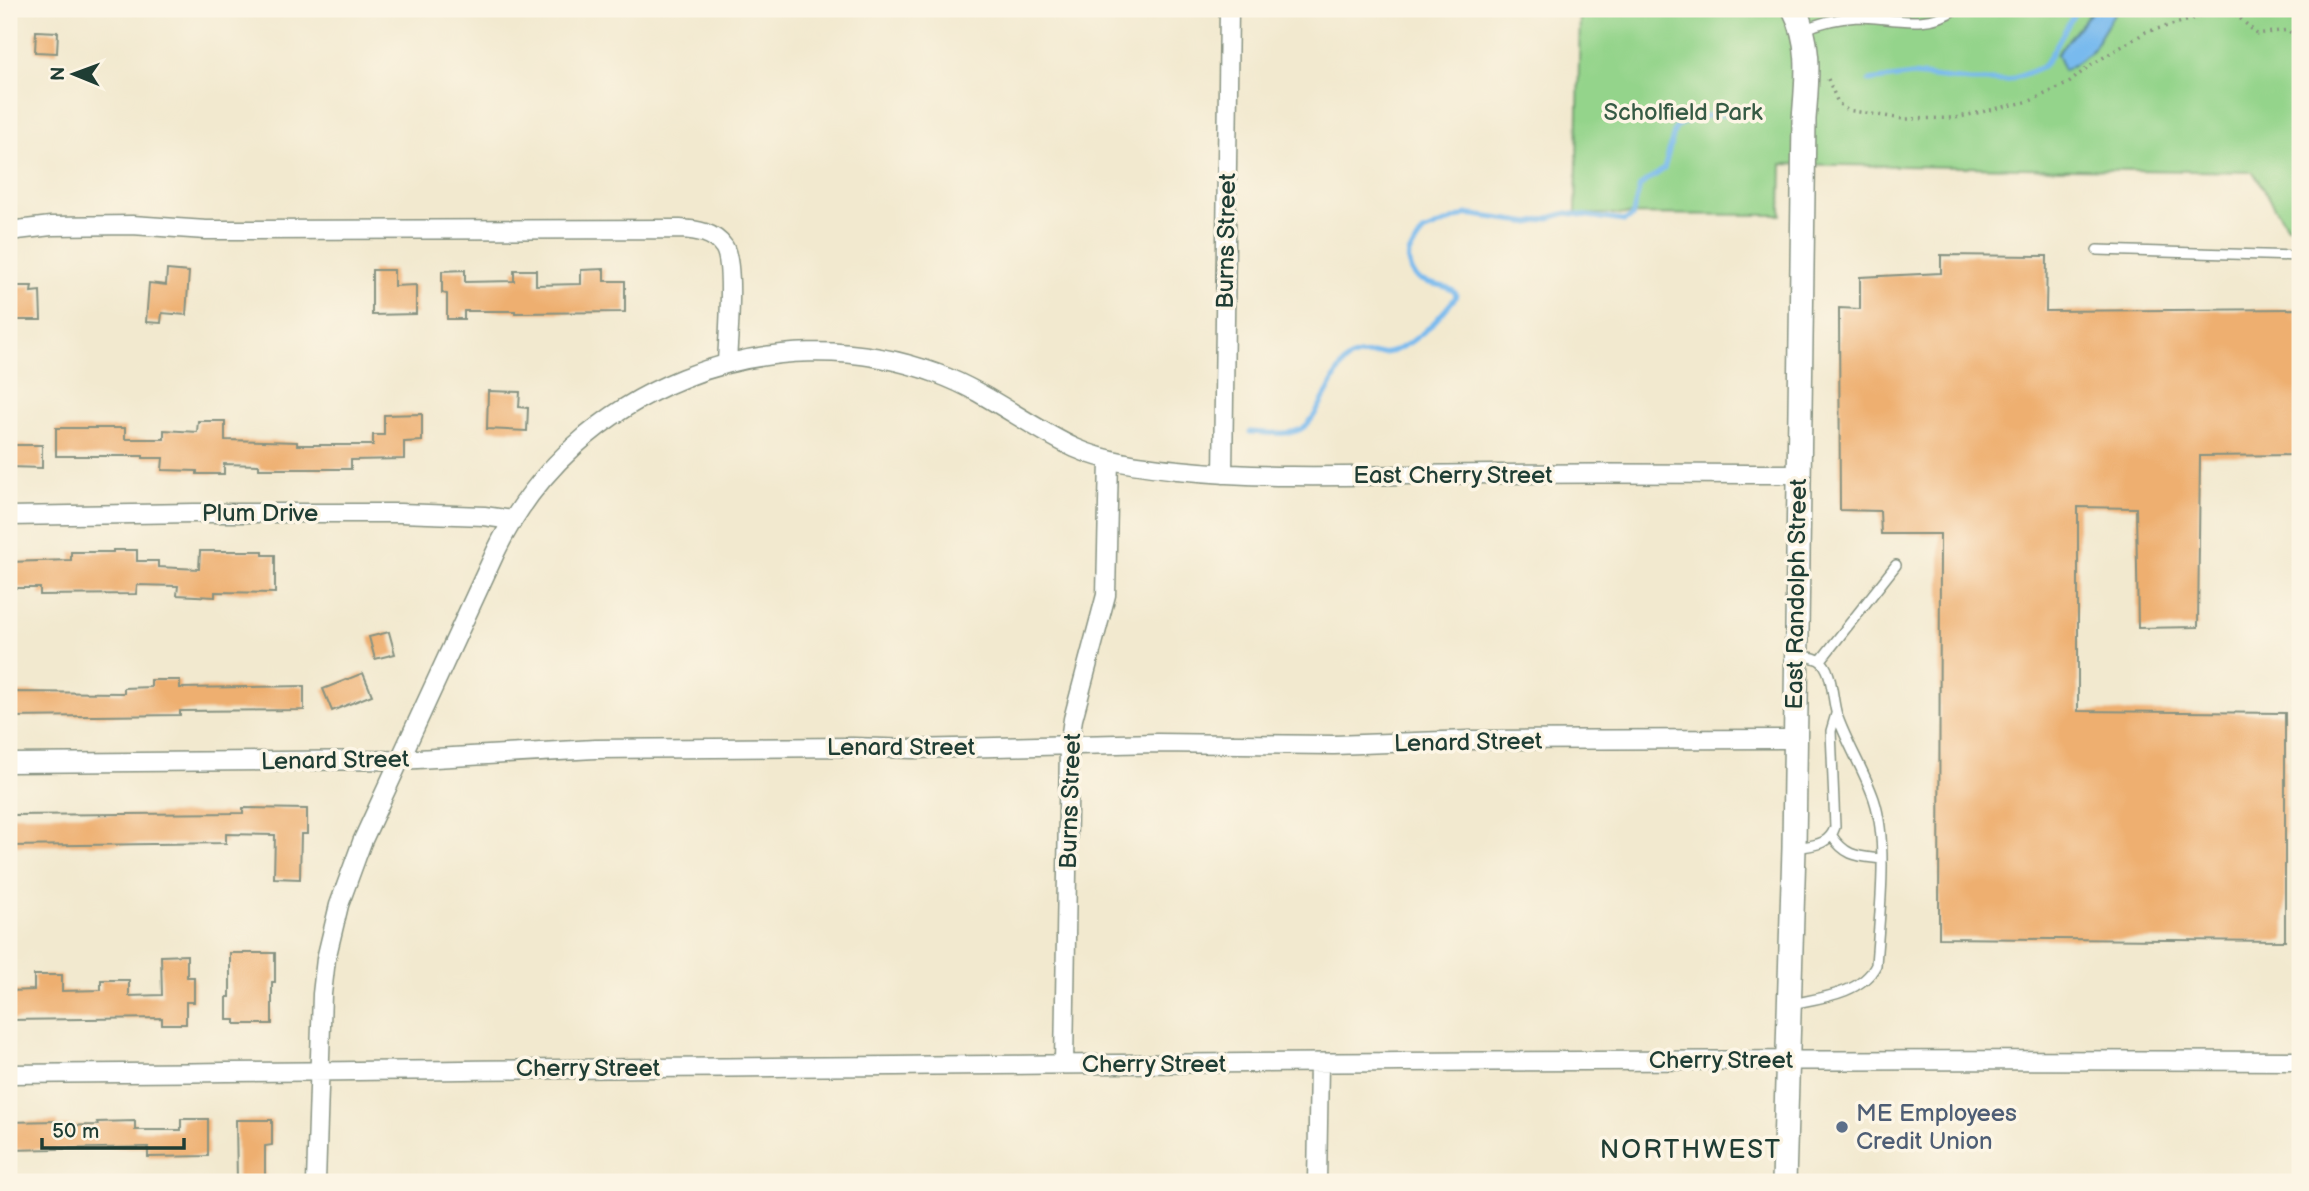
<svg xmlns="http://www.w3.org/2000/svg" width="2309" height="1191" viewBox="0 0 2309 1191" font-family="'Balsamiq Sans',sans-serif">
<rect width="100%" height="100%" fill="#fcf5e5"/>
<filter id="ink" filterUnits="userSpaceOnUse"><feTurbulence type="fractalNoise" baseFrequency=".0143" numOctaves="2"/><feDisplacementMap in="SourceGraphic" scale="14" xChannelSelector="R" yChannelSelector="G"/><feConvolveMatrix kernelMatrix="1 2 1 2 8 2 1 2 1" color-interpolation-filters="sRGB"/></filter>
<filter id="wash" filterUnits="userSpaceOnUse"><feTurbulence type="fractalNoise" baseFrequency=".00686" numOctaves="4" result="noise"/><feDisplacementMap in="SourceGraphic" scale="28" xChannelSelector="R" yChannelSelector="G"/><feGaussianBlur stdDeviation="1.57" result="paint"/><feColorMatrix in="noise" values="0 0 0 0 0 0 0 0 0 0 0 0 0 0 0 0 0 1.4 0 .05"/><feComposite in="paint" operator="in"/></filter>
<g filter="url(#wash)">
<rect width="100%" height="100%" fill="#f2e9cf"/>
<path fill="#94d48b" stroke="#5a8860" stroke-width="2" d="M1580,9H2094L2057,54L2090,53L2117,9H2300V227L2287,226L2253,172L1782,164L1781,215L1576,214Z"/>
<path fill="#78baee" stroke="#4c7c91" stroke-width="2" d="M2094,9H2117L2090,53L2064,71L2057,54Z"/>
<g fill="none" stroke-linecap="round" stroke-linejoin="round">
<path stroke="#78baee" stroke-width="5" d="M1869,81L1913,75L1970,81H2007L2042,67L2047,61L2077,9
M1250,432C1309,436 1305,433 1332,383C1336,376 1340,366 1347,360C1360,350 1379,357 1394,351C1420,340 1438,319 1455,298L1456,294C1445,278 1404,293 1409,253L1423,232L1467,214L1531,223L1567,213L1624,221L1632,217L1640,186L1664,169L1675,129C1691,112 1724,118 1745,110"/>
</g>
<g id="blocks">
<path fill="#eeaf6f" d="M36,31L58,32L57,53L35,52Z
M1941,255L2047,256L2046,311L2300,309V455L2200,456L2198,627L2138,628L2136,508L2078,507V711L2285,713V941L1939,938L1940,534H1881L1880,511L1840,510L1839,308L1860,309V277L1941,273Z
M604,269V281H625V312L515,313V311H464V319H447V294L442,293V271L465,270V282L514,281V270H536V285L581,284V270Z
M167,270L189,272L186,315L162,313L161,323L146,322L149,283L166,285Z
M372,270H394V286L416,285V314L372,315Z
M9,286H32L31,292L40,291L41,320H9Z
M488,391L520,392L519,407L528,408L527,431L487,429Z
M422,414V441L404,442V459L351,460V469H259V465L224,464V474H197V471L162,470L163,458H143V456H56V428H125V439H164V430L197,432L198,421H225V440L297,442V445H373V435H384V415Z
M9,445H42V468L9,467Z
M113,550H137V561H158V567L199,569L200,551H263V555H275V593L215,592V597L177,595L178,586L137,585L136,594L40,595V588H9V562L71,560V552H113Z
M389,632L395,654L375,659L369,637Z
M363,673L372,695L332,711L323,689Z
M151,680H180V688L304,686V710L180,711V715L9,717V692L124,693V688L151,687Z
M243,808L307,809V834H301L300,879L274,878L275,835L226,834V843L9,846V815L243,813Z
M230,953H275V982H272V1024H235V1020H227V997H230Z
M187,955V977H194V1002H186V1024H162V1018L9,1020V991L34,990V975H62V991L101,990V980H129V996L162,995L161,956Z
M181,1119H208V1156L148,1157V1147L9,1150V1122L57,1121V1126L98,1125L97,1122L135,1121V1130H181Z
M236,1120H272V1145L265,1146V1182H237Z"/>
</g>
</g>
<g filter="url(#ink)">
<use href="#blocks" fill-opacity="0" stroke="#889382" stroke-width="2"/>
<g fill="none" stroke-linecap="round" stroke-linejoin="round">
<g stroke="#889382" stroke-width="12">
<path id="service" d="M1804,30C1820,22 1840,18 1858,17C1888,17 1929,30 1955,9
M2097,250L2300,256
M1821,660L1896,565
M1832,836C1846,857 1858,856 1881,859
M1796,848C1812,845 1829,846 1835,827L1831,731L1836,714
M1791,1004C1819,998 1862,994 1876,965C1879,918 1889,844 1874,799C1864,770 1847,744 1837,715C1832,701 1833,668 1819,660C1813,657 1805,656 1798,654"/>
</g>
<g stroke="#889382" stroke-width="21">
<path id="minor" d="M9,231L51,226L132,225L206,230L680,229C696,230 714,232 724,247C735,264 728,339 727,362
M1223,474L1229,9
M9,516L194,513H400L484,516L512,520
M9,763L400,760L595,749L852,747L913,749L1157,743L1334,745L1470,740L1794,739
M1064,1064L1069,746L1073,719L1106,595L1109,459
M9,1074C773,1068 1536,1057 2300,1061
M316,1182L322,994L326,959L339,905L362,842L496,551C574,389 770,311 938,374C987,392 1028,426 1075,448C1106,462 1143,466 1178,470C1283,481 1389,474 1495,474C1596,473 1697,474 1798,474
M1317,1182L1319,1064"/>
</g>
<g stroke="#889382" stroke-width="26">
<path id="tertiary" d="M1784,1182L1794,848L1804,119C1807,80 1812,44 1794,9"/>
</g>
<path stroke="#889382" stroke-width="3.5" stroke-dasharray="2 5" stroke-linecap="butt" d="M2230,9L2257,34L2288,30L2300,41
M1828,79L1838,103L1847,110L1903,119L1955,118L2030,101L2069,83L2089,66L2146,32L2193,19L2218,9"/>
<use href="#service" stroke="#fff" stroke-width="9"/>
<use href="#minor" stroke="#fff" stroke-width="18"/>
<use href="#tertiary" stroke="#fff" stroke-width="23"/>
</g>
</g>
<circle fill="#5c6f8a" stroke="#fcf5e5" stroke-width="2.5" cx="1842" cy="1127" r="7"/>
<g text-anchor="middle" stroke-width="7" stroke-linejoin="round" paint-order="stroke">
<g font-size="24" fill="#365b45" stroke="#fcf5e5">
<text x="1683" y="120">Scholfield Park</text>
</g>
<g font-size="24" fill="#1f3d34" stroke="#fcf5e5">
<text transform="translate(1226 241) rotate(-89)" y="8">Burns Street</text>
<text x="1453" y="483">East Cherry Street</text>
<text x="260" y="521">Plum Drive</text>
<text transform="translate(1796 594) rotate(-89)" y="8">East Randolph Street</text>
<text transform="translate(1468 742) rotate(-1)" y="8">Lenard Street</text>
<text x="901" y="755">Lenard Street</text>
<text transform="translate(335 760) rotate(-1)" y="8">Lenard Street</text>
<text transform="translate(1070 801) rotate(-88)" y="8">Burns Street</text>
<text x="1721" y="1068">Cherry Street</text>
<text x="1154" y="1072">Cherry Street</text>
<text x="588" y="1076">Cherry Street</text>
</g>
<g font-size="24" fill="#4e5e75" stroke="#fcf5e5" text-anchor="start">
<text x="1856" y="1121">ME Employees<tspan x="1856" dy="28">Credit Union</tspan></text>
</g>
<g font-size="26" letter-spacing="2" fill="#1f3d34" stroke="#fcf5e5">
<text x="1691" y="1158">NORTHWEST</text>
</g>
</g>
<rect width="2309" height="1191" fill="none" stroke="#fcf5e5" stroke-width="35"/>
<g transform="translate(74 74) rotate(271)" stroke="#fcf5e5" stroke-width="5" paint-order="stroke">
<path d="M0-5L12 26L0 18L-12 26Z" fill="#1f3d34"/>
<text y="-10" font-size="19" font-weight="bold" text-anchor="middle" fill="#1f3d34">N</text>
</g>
<path d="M42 1138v10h142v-10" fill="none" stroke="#1f3d34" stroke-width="3.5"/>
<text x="52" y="1138" font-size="21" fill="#1f3d34" stroke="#fcf5e5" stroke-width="5" paint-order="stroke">50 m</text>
</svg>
